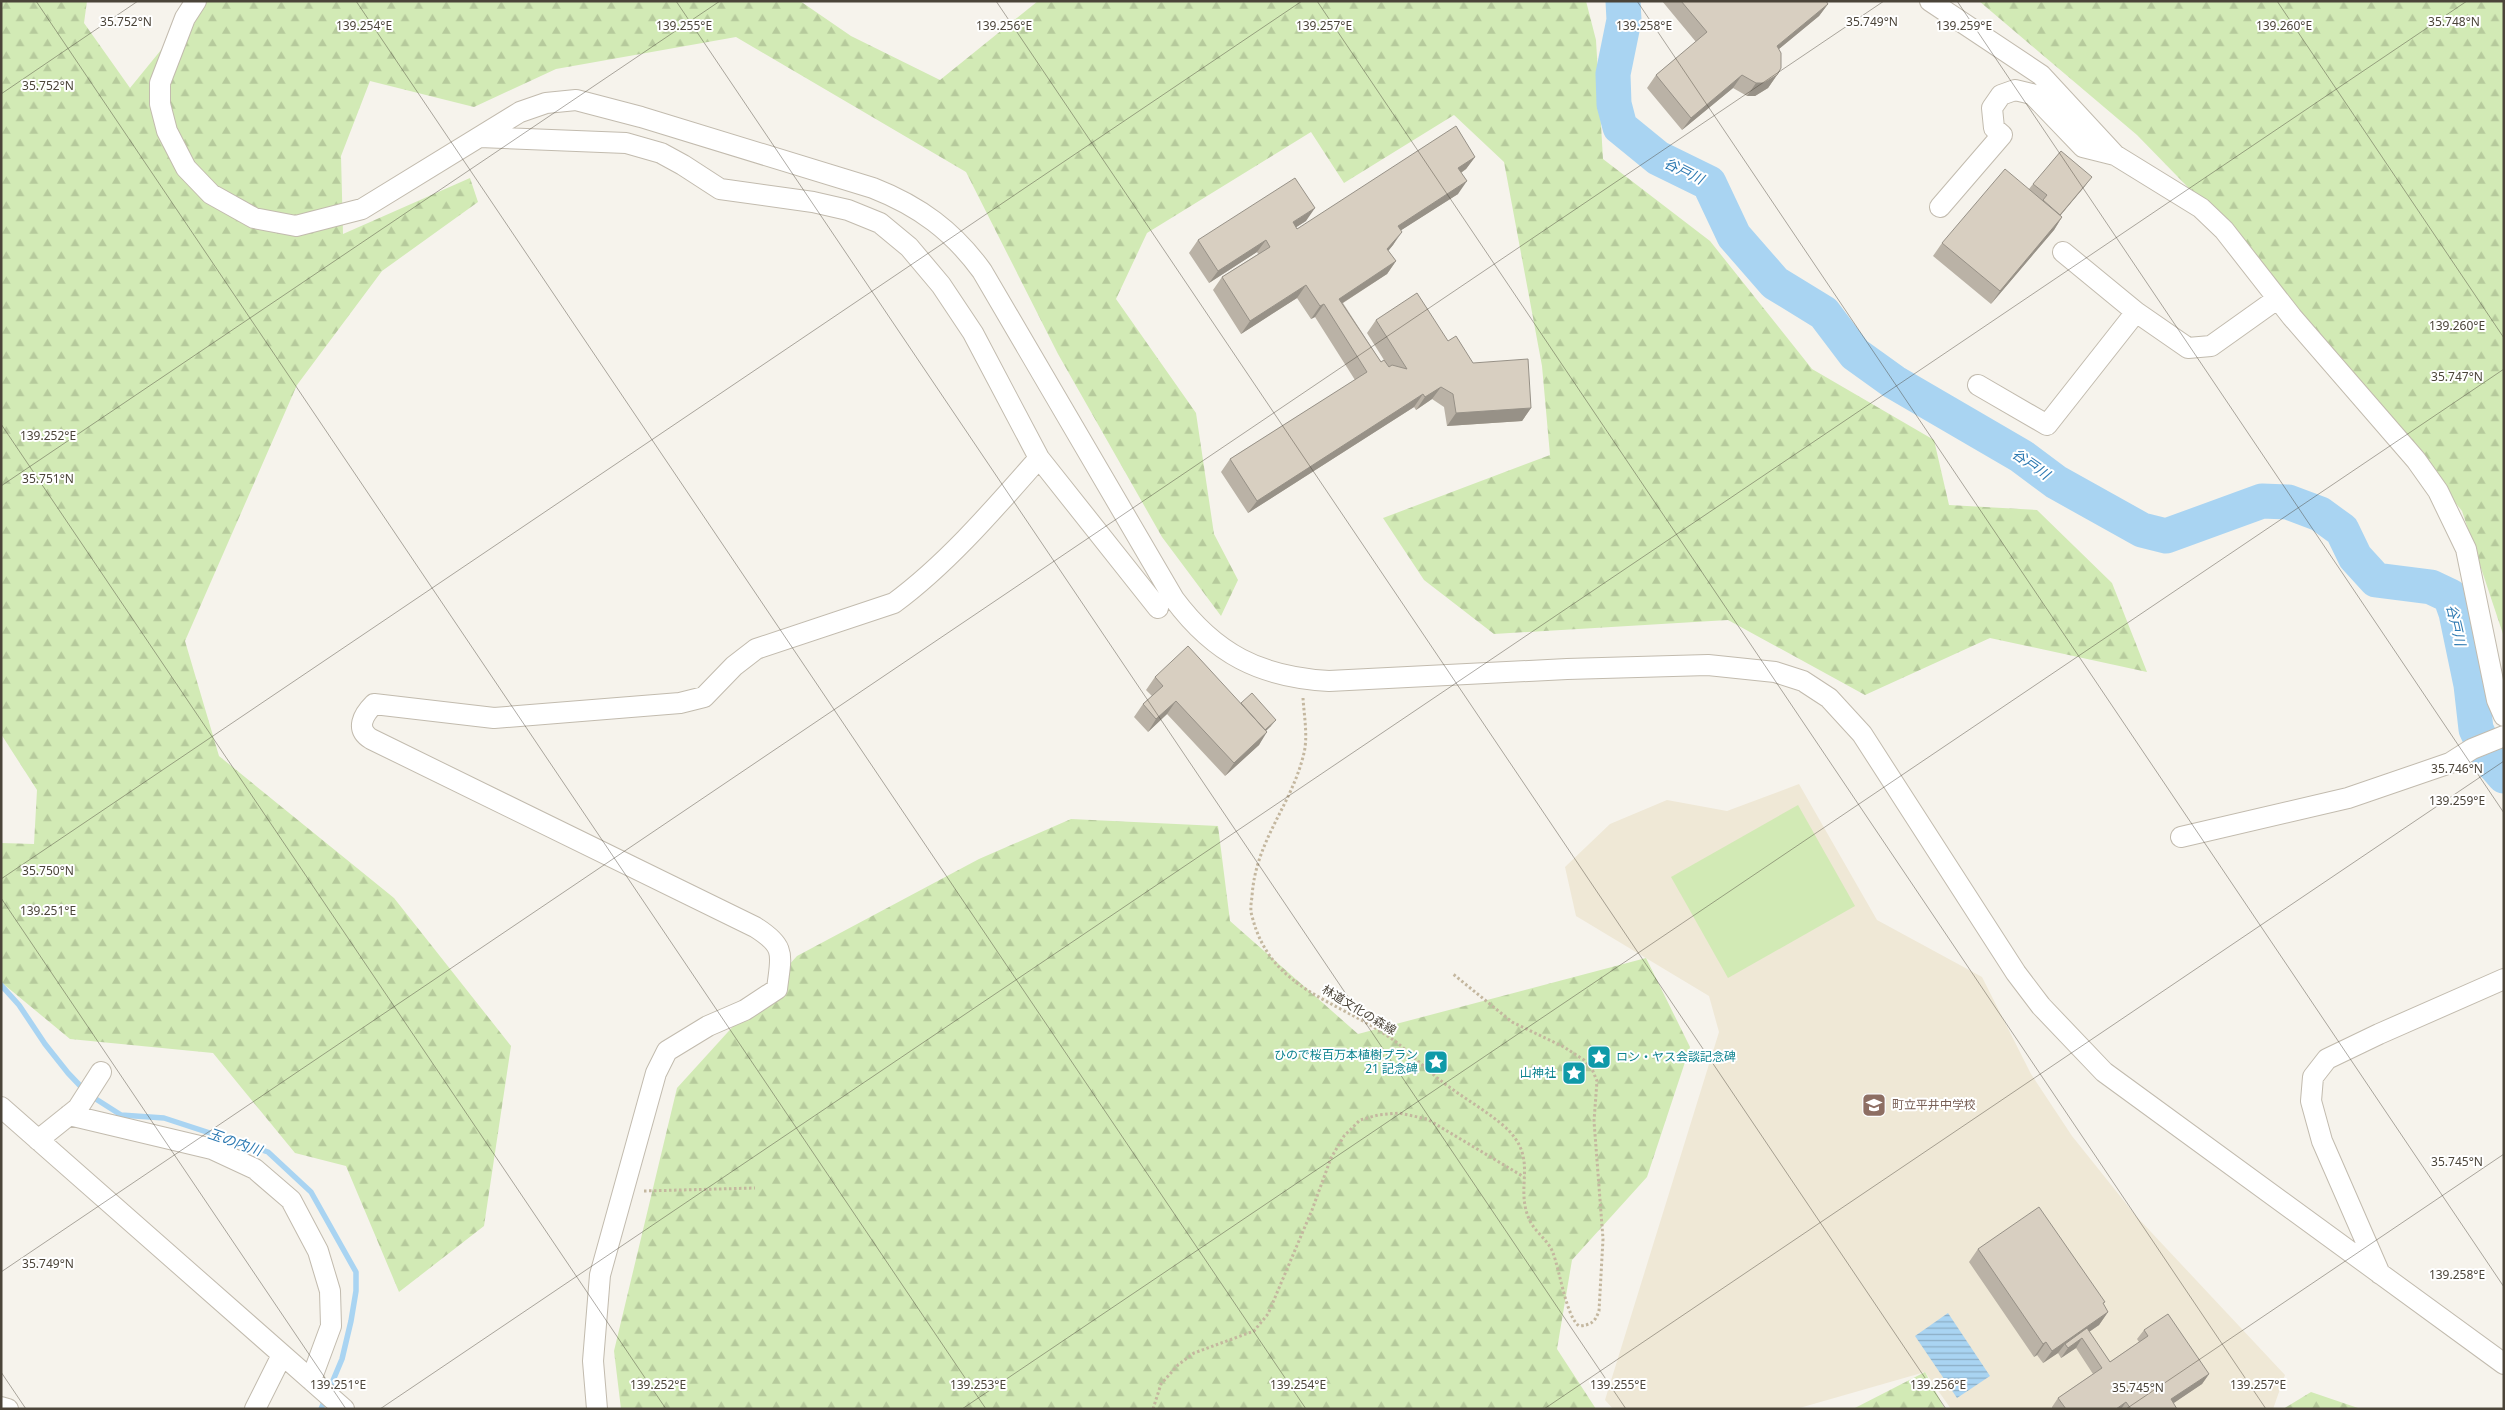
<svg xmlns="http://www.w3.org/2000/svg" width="2505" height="1410" viewBox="0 0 2505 1410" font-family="'Noto Sans','Noto Sans JP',sans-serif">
<defs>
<pattern id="forest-firs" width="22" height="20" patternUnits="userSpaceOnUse" patternTransform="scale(1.25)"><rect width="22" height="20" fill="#d2eab5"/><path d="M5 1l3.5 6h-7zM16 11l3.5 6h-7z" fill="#b6ca9c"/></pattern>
<pattern id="water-rules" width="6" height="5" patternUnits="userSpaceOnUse" patternTransform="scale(1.25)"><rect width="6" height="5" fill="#a9d4f2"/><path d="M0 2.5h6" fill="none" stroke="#8caec5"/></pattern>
</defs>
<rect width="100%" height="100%" fill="#f6f3ec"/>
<path fill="#efe8d6" d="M1799,784L1877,920L1982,977L2031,1074L2072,1136L2136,1216L2285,1375L2273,1409H1951L1925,1372L1796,1409H1613L1605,1400L1719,1032L1709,996L1576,916L1565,867L1610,824L1667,800L1727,811Z"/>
<path fill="url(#forest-firs)" d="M1,1H87L84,23L130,88L201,1H800L851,36L940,80L1038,1H1586L1596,40L1603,159L1710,241L1812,369L1934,440L1949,505L2037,510L2112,583L2147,672L1990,638L1865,695L1728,620L1494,634L1424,580L1383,518L1550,455L1542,366L1504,162L1454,115L1344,183L1311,132L1147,233L1116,299L1196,413L1214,534L1238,580L1221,616L1162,537L1058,354L966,172L736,37L556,69L474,107L370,81L341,156L343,234L470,178L478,202L382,271L297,385L185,641L219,756L394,898L511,1046L484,1226L399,1292L346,1166L295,1153L213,1053L70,1039L1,982V843L34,844L37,790L1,734Z
M1979,1H2504V637L2462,511L2256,257L2137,135Z
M1071,819L1218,826L1230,921L1358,1034L1646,958L1690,1047L1647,1177L1572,1260L1557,1349L1596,1409H621L614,1351L677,1088L797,956L979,859Z
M1925,1372L1945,1409H1853Z
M2311,1392L2361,1409H2283Z"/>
<path fill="#d2eab5" d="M1798,805L1855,906L1728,978L1671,877Z"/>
<path fill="url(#water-rules)" d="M1948,1313L1990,1376L1957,1398L1915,1336Z"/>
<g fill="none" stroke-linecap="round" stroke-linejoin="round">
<path stroke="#a9d4f2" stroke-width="5.5" d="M1,985L19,1005L45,1044L68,1073L88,1094L121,1115L164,1118L268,1152L311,1192L356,1272V1291L351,1321L342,1359L321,1409"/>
<path stroke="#a9d4f2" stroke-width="35" d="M1623,1L1624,20L1613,74L1614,104L1620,127L1658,158L1709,183L1734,236L1775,283L1824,313L1855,354L1894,382L2021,456L2056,482L2142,530L2166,536L2262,501L2288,502L2320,514L2342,530L2355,557L2376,580L2431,587L2450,596L2456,613L2471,685L2476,729L2491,761L2504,776"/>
<g stroke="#c2bbae" stroke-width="22">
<path id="minor" d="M196,1L185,18L160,83V104L167,131L186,168L211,194L254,218L296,226L362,209L520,112L546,103L576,100L641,117L873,188C919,206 953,231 982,271L1174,599C1215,654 1260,677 1329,681L1567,669L1708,665L1775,672L1803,681L1829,698L1862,734L2016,973L2041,1006L2104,1072L2504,1364
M1930,1L2041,75L2115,155L2201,208L2224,230L2292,317L2416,460L2438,491L2466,549L2497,700L2504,716
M480,137L626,143L661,153L683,165L720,189L813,202L848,210L880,223L909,247L941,285L973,333L1039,458L1158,608
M1940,207L2002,135L1994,128L1992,108L2001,95L2015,90L2032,94L2083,147L2115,155
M2063,252L2136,312
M1978,385L2047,425L2136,312L2188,348L2211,346L2277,299
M2181,837L2348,798L2450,763L2472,749L2504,736
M1,1107L344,1409
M69,1115L212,1149L255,1169L291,1200L318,1251L330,1291L331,1326L311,1380
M38,1140L78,1108L101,1072
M2380,1274L2322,1141L2311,1101L2313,1077L2327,1059L2379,1034L2504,979
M1,1407L8,1409
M255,1409L282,1355
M597,1409L593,1361L600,1275L656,1073L667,1051L708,1026L745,1010L777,989C781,955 787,947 755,927L371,739C355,729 363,715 374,704L494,718L680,703L704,697L734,666L756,649L894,603C947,564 995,508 1039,458"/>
</g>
<path stroke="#c4b79f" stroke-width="3" stroke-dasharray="2.5 2.5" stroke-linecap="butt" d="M1303,698C1304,715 1308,736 1304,753C1292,805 1255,841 1252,897C1251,903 1250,910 1252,916C1270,989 1334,999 1389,1037C1407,1049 1422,1066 1440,1080C1460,1096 1484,1109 1504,1126C1541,1159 1513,1186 1530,1221C1536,1233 1549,1241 1553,1253C1560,1271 1566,1316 1579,1326C1591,1325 1595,1322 1599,1311L1603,1239L1594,1121L1597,1081L1592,1069L1584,1060L1564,1047L1512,1022L1453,974
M644,1191L755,1188
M1153,1409L1161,1384L1178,1365L1194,1353L1254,1331L1268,1314L1312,1210L1331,1158L1344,1136L1360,1120L1378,1115L1399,1113L1427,1119L1524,1177"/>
<use href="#minor" stroke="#fff" stroke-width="20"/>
</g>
<path fill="#bab2a6" d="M1662,1H1826L1828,4L1819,16L1779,49L1777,75L1768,88L1755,96H1747L1733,88L1682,130L1647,88L1656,75L1696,42Z
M1475,157L1466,169L1461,173L1458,194L1401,230L1393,245L1388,251L1396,261L1387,274L1343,303L1381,362L1384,360L1367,333L1376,320L1448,341L1473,363L1531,408L1522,421L1447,426L1444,407L1432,399L1416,410L1414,407L1248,513L1221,472L1230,459L1355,380L1315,317L1311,319L1297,298L1241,334L1213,290L1222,277L1258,254L1257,252L1209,283L1189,253L1198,240L1306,221L1296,227L1297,229Z
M2033,184L2085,186L2060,216L2062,217L2054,230L1991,304L1933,256L1942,243L2029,189Z
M1155,677L1241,703L1271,726L1266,731L1259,745L1225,776L1167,714L1148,732L1134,717L1143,704L1152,696L1146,690Z
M1978,1249L2103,1304L2108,1312L2099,1325L2089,1332L2110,1362L2139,1342L2137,1339L2144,1330L2209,1374L2202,1384L2173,1403L2177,1409H2052V1407L2058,1398L2093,1374L2076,1348L2061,1358L2058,1353L2043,1363L2037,1355L2034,1357L1969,1262Z"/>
<path fill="#979187" d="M1828,4L1819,16L1768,58L1777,46Z
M1742,75L1733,88L1682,130L1691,118Z
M1777,75L1768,88L1755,96H1747L1756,83Z
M1475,157L1466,169L1449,181L1458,168Z
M2092,177L2085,186L2053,224L2060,215Z
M1467,181L1458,194L1389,238L1398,226Z
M1315,208L1306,221L1284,235L1293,222Z
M2062,217L2054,230L1991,304L2000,291Z
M1402,232L1393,245L1379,262L1387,249Z
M1266,240L1257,252L1209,283L1218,271Z
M1396,261L1387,274L1330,311L1339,299Z
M1306,285L1297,298L1241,334L1250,321Z
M1324,304L1315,317L1311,319L1320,306Z
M1441,387L1432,399L1416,410L1425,397Z
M1423,394L1414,407L1248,513L1257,501Z
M1531,408L1522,421L1447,426L1456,413Z
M1176,701L1167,714L1148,732L1156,719Z
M1276,720L1271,726L1260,736L1265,730Z
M1267,732L1259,745L1225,776L1234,763Z
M2108,1312L2099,1325L2067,1347L2065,1344L2058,1353L2043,1363L2052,1351Z
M2082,1338L2076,1348L2061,1358L2068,1348Z
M2046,1342L2037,1355L2034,1357L2043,1344Z
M2209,1374L2202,1384L2165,1409L2171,1399Z
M2126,1402L2121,1409H2116Z"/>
<path fill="#d8cfc1" stroke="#979187" d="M1681,1H1826L1828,4L1777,46L1781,53V68L1777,75L1764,83H1756L1742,75L1691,118L1656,75L1707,32Z
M1456,126L1475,157L1458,168L1467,181L1398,226L1402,232L1387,249L1396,261L1339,299L1381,362L1384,360L1389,367L1392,365L1407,369L1376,320L1417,293L1448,341L1456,336L1473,363L1528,359L1531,408L1456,413L1453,394L1441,387L1425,397L1423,394L1257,501L1230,459L1367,372L1324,304L1320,306L1306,285L1250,321L1222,277L1270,247L1266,240L1218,271L1198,240L1295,178L1315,208L1293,222L1297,229Z
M2061,151L2092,177L2060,215L2043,200L2047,195L2033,184Z
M2005,169L2062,217L2000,291L1942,243Z
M1188,646L1267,732L1234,763L1176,701L1156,719L1143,704L1163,686L1155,677Z
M1252,693L1276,720L1265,730L1241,703Z
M2039,1207L2105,1302L2103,1303L2108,1312L2052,1351L2046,1342L2043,1344L1978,1249Z
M2168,1314L2209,1374L2171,1399L2177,1409H2131L2126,1402L2116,1409H2066L2058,1398L2102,1368L2082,1338L2068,1348L2065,1344L2087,1328L2110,1362L2148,1336L2144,1330Z"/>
<path fill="none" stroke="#4b4439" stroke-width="1" stroke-opacity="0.45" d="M36,1L986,1409M356,1L1306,1409M676,1L1626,1409M996,1L1946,1409M1317,1L2266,1409M1637,1L2504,1287M1957,1L2504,813M2277,1L2504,338M1,94L138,1M1,424L666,1409M1,486L720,1M1,879L1302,1M1,898L346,1409M1,1272L1884,1M1,1372L26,1409M380,1409L2467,1M962,1409L2504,369M1544,1409L2504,761M2126,1409L2504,1154"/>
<defs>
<g id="sight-square" transform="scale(1.25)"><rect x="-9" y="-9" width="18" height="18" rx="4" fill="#0f9aa8" stroke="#fff"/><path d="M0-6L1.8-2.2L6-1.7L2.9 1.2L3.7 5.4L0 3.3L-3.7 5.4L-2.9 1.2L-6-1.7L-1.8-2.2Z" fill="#fff"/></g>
<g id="school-square" transform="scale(1.25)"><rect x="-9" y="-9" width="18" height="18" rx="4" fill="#8d6e63" stroke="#fff"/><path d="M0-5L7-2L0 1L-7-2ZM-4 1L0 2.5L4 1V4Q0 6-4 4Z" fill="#fff"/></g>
</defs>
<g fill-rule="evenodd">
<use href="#sight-square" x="1599" y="1057"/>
<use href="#sight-square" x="1436" y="1062"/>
<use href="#sight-square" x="1574" y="1073"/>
<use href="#school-square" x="1874" y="1105"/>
</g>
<g text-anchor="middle" stroke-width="4" stroke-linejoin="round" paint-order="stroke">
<g font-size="12" fill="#4b4439" stroke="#fff">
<text transform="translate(1359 1010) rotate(31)" y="4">林道文化の森線</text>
</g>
<g font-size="12" fill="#0d838f" stroke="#fff" text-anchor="end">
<text x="1418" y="1059">ひので桜百万本植樹プラン<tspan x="1418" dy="14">21 記念碑</tspan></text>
<text x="1616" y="1061" text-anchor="start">ロン・ヤス会談記念碑</text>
<text x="1556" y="1077">山神社</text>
</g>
<g font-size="12" fill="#785e54" stroke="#fff" text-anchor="start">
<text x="1892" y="1109">町立平井中学校</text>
</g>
<g font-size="14" font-style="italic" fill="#2e7ab2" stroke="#fff">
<text transform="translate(1684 171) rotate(26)" y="5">谷戸川</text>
<text transform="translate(2031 464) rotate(35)" y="5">谷戸川</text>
<text transform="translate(2456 625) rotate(77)" y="5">谷戸川</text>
<text transform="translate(235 1142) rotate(19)" y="5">玉の内川</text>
</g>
</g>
<g font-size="12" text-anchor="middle" fill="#4b4439" stroke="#fff" stroke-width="4" stroke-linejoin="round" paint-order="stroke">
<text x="126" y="26">35.752°N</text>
<text x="1872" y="26">35.749°N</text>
<text x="2454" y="26">35.748°N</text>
<text x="364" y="30">139.254°E</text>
<text x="684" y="30">139.255°E</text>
<text x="1004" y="30">139.256°E</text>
<text x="1324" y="30">139.257°E</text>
<text x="1644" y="30">139.258°E</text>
<text x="1964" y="30">139.259°E</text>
<text x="2284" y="30">139.260°E</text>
<text x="48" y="90">35.752°N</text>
<text x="2457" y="330">139.260°E</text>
<text x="2457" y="381">35.747°N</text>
<text x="48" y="440">139.252°E</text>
<text x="48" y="483">35.751°N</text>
<text x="2457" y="773">35.746°N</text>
<text x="2457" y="805">139.259°E</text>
<text x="48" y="875">35.750°N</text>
<text x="48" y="915">139.251°E</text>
<text x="2457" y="1166">35.745°N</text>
<text x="48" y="1268">35.749°N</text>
<text x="2457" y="1279">139.258°E</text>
<text x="338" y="1389">139.251°E</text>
<text x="658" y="1389">139.252°E</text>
<text x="978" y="1389">139.253°E</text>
<text x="1298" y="1389">139.254°E</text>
<text x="1618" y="1389">139.255°E</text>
<text x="1938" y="1389">139.256°E</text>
<text x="2258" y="1389">139.257°E</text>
<text x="2138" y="1392">35.745°N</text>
</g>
<rect width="2505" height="1410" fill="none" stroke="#4b4439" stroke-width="5"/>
</svg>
